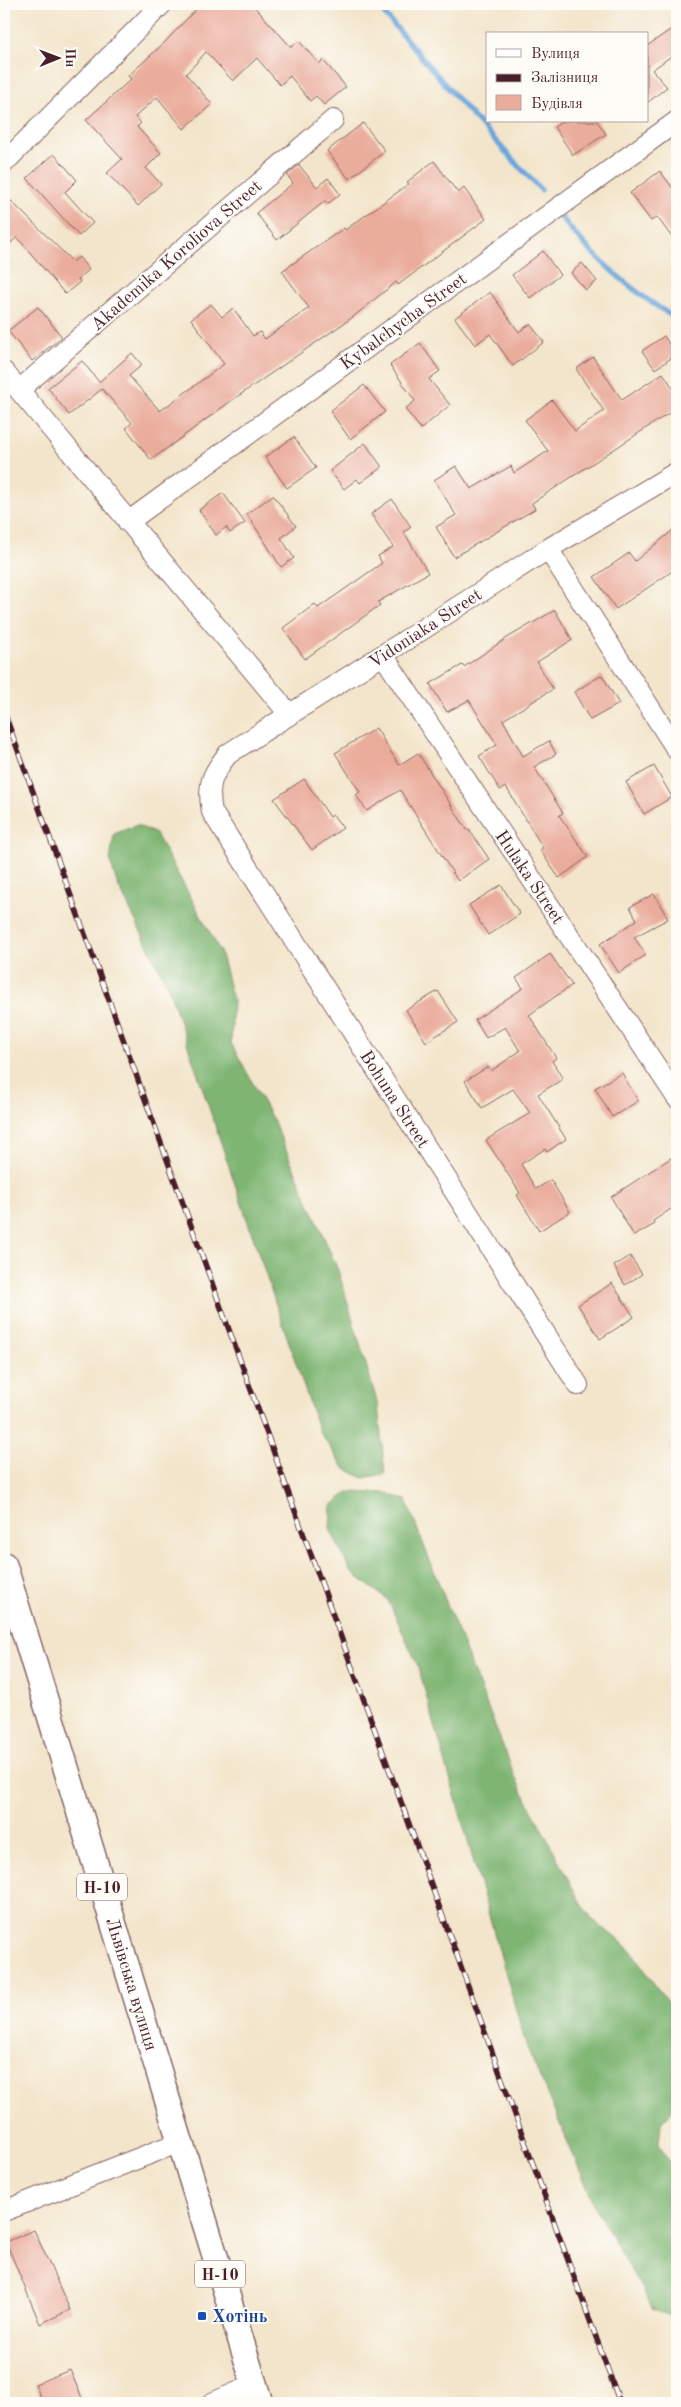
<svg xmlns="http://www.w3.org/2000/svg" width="681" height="2407" viewBox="0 0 681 2407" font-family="'Old Standard TT',serif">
<rect width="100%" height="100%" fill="#fdfcf7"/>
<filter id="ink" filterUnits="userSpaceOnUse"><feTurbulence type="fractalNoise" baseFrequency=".02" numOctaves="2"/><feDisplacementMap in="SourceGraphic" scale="10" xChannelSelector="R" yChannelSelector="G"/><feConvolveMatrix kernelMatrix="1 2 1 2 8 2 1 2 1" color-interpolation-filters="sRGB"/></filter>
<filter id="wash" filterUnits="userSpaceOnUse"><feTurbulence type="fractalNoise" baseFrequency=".0096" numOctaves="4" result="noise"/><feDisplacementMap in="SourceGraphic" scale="20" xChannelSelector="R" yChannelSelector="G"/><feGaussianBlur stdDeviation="1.12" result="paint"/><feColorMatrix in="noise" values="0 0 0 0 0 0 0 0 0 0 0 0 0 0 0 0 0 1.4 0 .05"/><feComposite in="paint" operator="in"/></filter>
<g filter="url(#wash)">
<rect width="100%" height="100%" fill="#f3e5cb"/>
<path fill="#7eb572" stroke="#646a4e" d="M137,825L156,834L220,951L233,1000L231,1043L274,1122L338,1270L378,1405L385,1474L363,1478L344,1468L319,1431L168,987L117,883L110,861L114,834Z
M348,1492L384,1493L406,1500L516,1779L579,1900L593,1920L630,1949L669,2005L677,2024V2106L661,2123L659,2144L677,2174V2318L654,2310L599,2215L526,2045L418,1666L388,1600L351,1572L330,1529L331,1506Z"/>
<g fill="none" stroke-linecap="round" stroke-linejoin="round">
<path stroke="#69a5da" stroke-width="5.5" d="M376,4L467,110L541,190
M561,217C591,256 635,294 677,319"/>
</g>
<g id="blocks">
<path fill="#eaac9b" d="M201,4H252L291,47L299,41L319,64L323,60L346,87L324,105L316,96L310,101L290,76L280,85L257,58L233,81L206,52L186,74L212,104L184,129L157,97L135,117L141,123L137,127L161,153L146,168L161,184L138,206L107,173L122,159L86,120L131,79L128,76L164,43Z
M677,25V52L652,70L667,87L647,103V46Z
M563,121H597L606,134L573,155L554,127Z
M363,123L385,151L349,179L327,151Z
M54,154L77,180L65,192L93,223L79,236L27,178Z
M434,161L458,193L464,188L486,219L398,285L396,282L353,317L231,401L151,460L126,428L132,423L102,389L69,415L48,388L82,361L99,382L132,353L142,365L129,376L160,411L224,364L191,319L211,304L222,317L233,308L253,336L260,332L265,339L309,308L282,271L344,228L345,230L409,184L407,182Z
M299,165L317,187L328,178L340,194L328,204L325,201L277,240L256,213L293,183L287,175Z
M660,171L677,194V244L657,217L651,221L630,193Z
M4,194L73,262L79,257L89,270L78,279L80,282L65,294L17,237L4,250Z
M543,251L560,275L530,298L512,275Z
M582,263L597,281L586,290L571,273Z
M490,292L519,332L530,324L544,342L513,366L490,334L475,345L455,318Z
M38,307L62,337L32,361L8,331Z
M664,336L676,355L655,369L642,351Z
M420,343L440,371L429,379L450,405L421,429L405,409L415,401L390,365Z
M593,357L622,400L663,373L677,394V408L532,503L535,509L454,557L436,527L456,515L434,480L456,466L471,489L511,466L514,473L548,451L525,420L552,400L575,431L604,411L576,369Z
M364,385L385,412L350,439L330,411Z
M294,437L316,468L287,488L265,457Z
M365,443L382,467L360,483L357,479L344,489L330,471Z
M223,493L245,523L230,533L226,527L216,535L199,510Z
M273,495L296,526L281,538L294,558L281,567L247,514Z
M392,499L411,527L404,532L428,573L378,602L380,605L305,659L283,628L315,604L318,608L382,563L378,556L393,547L371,514Z
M677,527V568L616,609L594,577L629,553L635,561Z
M555,610L572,640L537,662L553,689L503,720L523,756L549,741L556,754L534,767L563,813L559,815L588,857L559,878L540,850L543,848L506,787L500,790L479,756L497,745L469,700L447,712L430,684L462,665L464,667L507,638Z
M602,675L619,704L590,720L574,692Z
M376,728L399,765L418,753L467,830L469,829L489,859L458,881L400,790L367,811L356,795L360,792L335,753Z
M654,766L672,797L644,814L626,782Z
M304,779L330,817L333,815L343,828L312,850L274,799Z
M501,885L520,914L488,935L469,905Z
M654,894L668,919L634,937L646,955L619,973L600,944L637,920L630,907Z
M550,954L572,985L529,1015L556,1058L552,1061L563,1079L538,1094L566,1139L547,1152L545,1149L521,1164L536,1189L551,1180L570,1212L539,1231L517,1195L520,1193L486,1140L530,1113L513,1089L482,1108L465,1081L488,1067L491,1071L520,1051L505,1027L486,1038L475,1020L523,988L516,978Z
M438,991L458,1022L426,1042L406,1010Z
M622,1073L638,1101L612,1117L595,1088Z
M677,1154V1205L653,1221L655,1224L634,1236L611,1197Z
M630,1256L642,1274L625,1285L614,1266Z
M612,1283L634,1317L600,1339L578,1305Z
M34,2230L70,2310L40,2324L6,2242Z
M70,2370L84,2403H43L35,2384Z"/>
</g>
</g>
<g filter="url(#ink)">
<use href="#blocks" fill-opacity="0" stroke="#856463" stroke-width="1"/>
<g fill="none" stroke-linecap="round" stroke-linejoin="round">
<g stroke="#856463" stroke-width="22">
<path id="minor" d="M4,163L162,4
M4,372L290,715
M19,390L333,120
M128,522L677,121
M548,549L677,750
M383,655L677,1098
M578,1385L212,812C207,785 211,775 228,754L548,549L677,472
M4,2211L180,2142
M212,2403L254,2385"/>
</g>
<g stroke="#856463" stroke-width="28">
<path id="major" d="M4,1565L260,2403"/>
</g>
<use href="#minor" stroke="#fff" stroke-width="20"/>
<use href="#major" stroke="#fff" stroke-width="25"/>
<g stroke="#4a1f2b" stroke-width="5.5">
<path id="rail" d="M4,712L620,2403"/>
</g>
<use href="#rail" stroke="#fdfcf7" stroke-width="4" stroke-dasharray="11" stroke-linecap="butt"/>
</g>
</g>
<rect fill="#1a4fb4" stroke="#fdfcf7" stroke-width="2" x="197" y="2311" width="10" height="10" rx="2.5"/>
<g text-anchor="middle" stroke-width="4" stroke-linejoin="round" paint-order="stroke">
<g fill="#fdfcf7" stroke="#806168" stroke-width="1">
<rect x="77" y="1873.5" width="50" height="27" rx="4"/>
<rect x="195" y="2260.5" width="50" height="27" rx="4"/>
</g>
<g font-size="16" font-weight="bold" fill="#4a1f2b">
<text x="102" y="1893">Н-10</text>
<text x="220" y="2280">Н-10</text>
</g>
<g font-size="18" fill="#4a1f2b" stroke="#fdfcf7">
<text transform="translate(176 255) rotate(-41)" y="6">Akademika Koroliova Street</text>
<text transform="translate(403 321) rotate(-36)" y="6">Kybalchycha Street</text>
<text transform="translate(425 628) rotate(-33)" y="6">Vidoniaka Street</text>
<text transform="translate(530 877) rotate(56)" y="6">Hulaka Street</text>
<text transform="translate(395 1099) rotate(57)" y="6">Bohuna Street</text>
<text transform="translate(132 1984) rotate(73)" y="6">Львівська вулиця</text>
</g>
<g font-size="18" font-weight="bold" fill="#164399" stroke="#fdfcf7" text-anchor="start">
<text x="212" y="2322">Хотінь</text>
</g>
</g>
<rect width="681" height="2407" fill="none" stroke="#fdfcf7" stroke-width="20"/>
<rect x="486" y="32" width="162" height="90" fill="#fdfcf7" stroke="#b5a4a5"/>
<rect x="496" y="49" width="25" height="8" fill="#ffffff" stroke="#b5a4a5"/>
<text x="531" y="58" font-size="15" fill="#4a1f2b">Вулиця</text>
<rect x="496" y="74" width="25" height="8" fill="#4a1f2b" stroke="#b5a4a5"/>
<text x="531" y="82" font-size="15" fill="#4a1f2b">Залізниця</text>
<rect x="496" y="95" width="25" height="15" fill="#eaac9b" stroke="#b5a4a5"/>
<text x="531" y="108" font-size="15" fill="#4a1f2b">Будівля</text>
<g transform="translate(58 58) rotate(89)" stroke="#fdfcf7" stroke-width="4" paint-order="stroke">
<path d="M0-4L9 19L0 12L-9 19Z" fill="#4a1f2b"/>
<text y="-8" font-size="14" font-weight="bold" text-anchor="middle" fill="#4a1f2b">Пн</text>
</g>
</svg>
